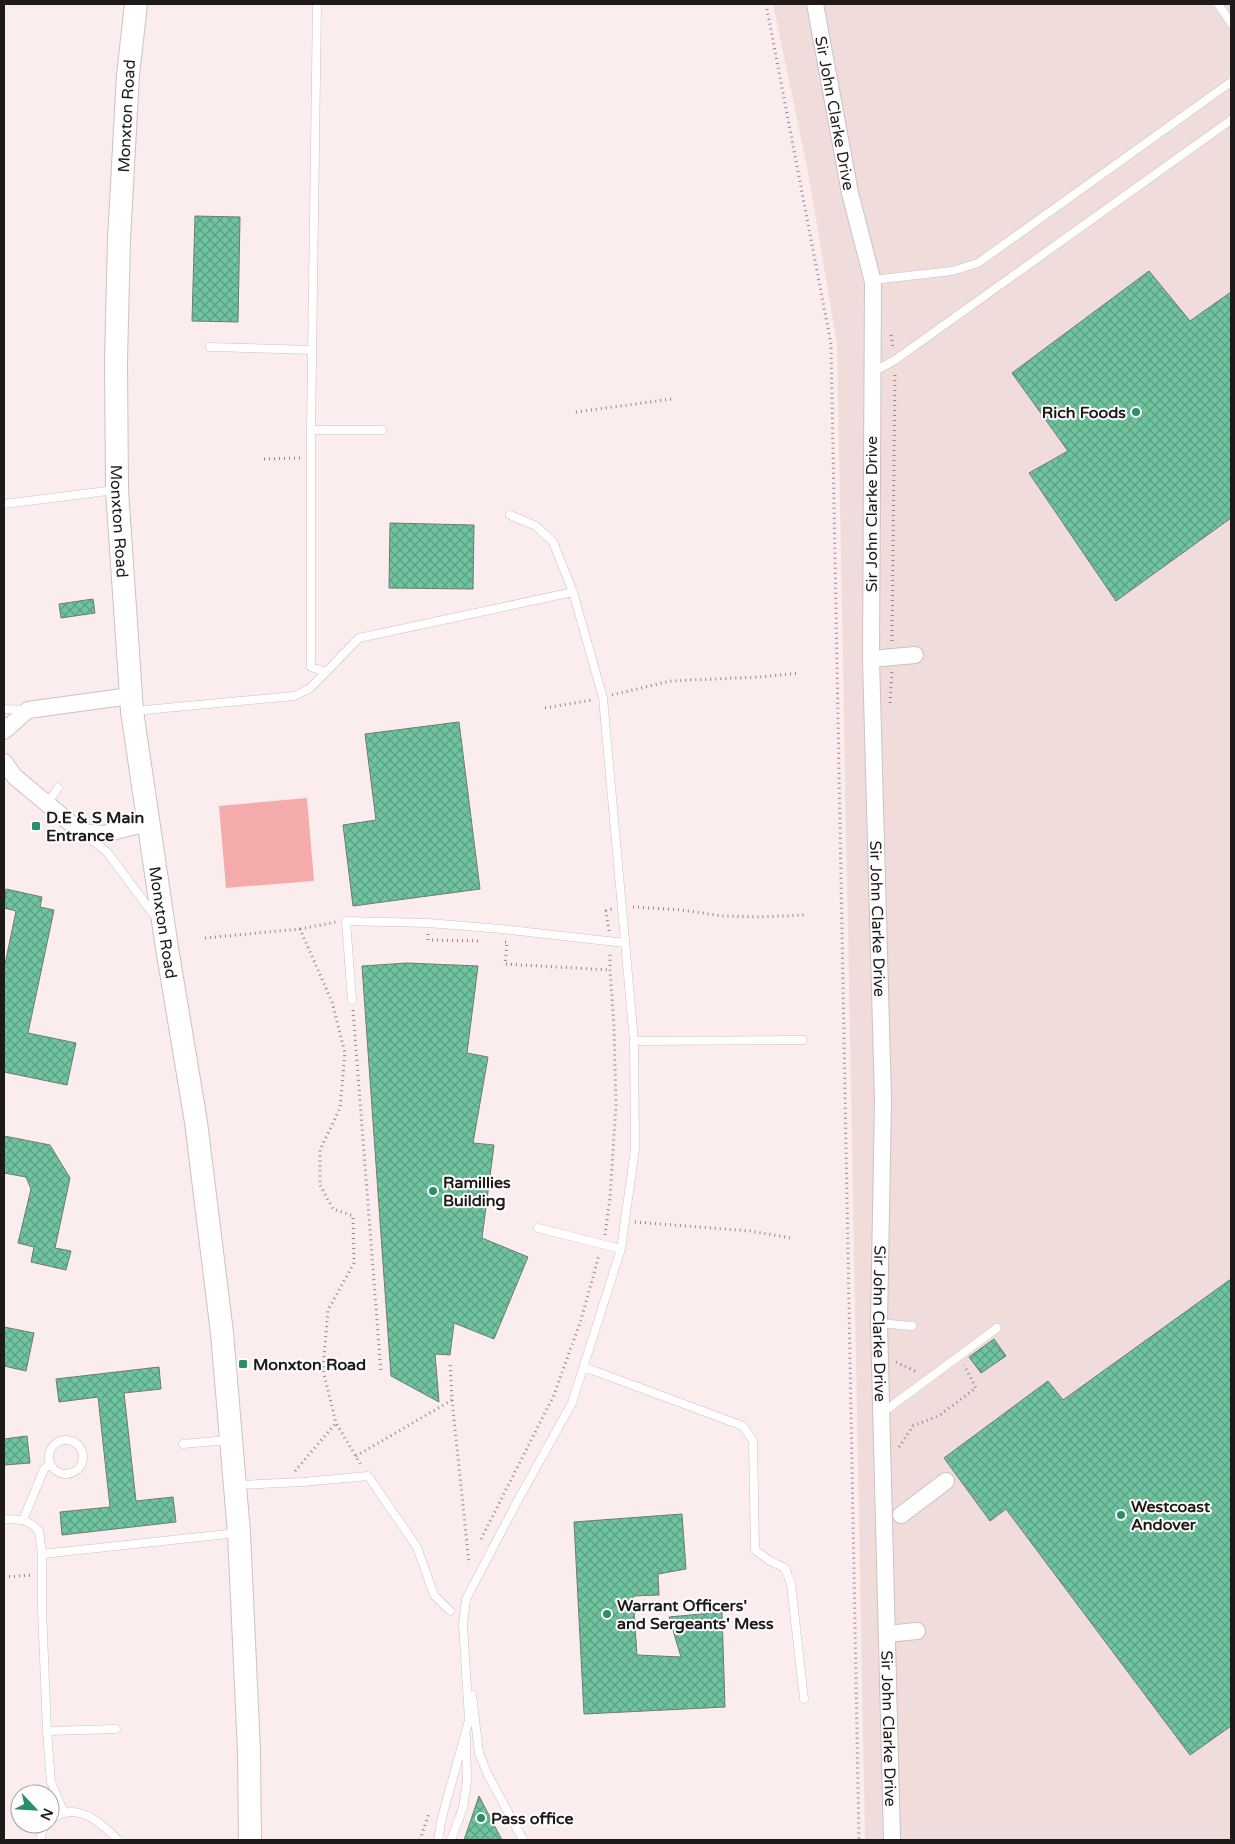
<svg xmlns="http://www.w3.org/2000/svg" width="1235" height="1844" viewBox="0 0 1235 1844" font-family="'Varela Round',sans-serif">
<defs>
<pattern id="building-cross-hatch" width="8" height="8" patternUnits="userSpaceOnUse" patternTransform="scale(1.25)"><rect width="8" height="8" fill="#70c5a0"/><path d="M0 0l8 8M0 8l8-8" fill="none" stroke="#5b9f82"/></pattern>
</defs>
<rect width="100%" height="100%" fill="#fbeded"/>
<path fill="#f1dcdc" d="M773,4H1231V1840H865L837,344L808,172Z"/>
<path fill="#f5abab" d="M307,798L314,881L226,888L219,806Z"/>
<path fill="url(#building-cross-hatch)" stroke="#707a75" d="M195,216L240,217L238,322L192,321Z
M1149,271L1190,321L1231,292V518L1116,601L1029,473L1068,451L1012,373Z
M390,523L474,525L473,589L389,588Z
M93,599L95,613L61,618L59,604Z
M459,722L480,889L353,906L343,825L376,820L365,734Z
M6,889L42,897L40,907L54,910L28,1033L76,1043L67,1085L4,1072V969L16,911L4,908Z
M407,963L478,966L467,1053L488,1057L473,1143L494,1145L482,1238L528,1257L494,1339L454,1323L450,1355L435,1354L439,1402L391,1376L362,966Z
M4,1136L50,1145L70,1178L55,1248L71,1251L66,1270L31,1262L34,1247L18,1243L31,1189L26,1177L4,1173Z
M1231,1279V1726L1190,1755L1006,1509L990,1521L944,1458L1048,1381L1063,1400Z
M4,1327L34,1333L26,1371L4,1366Z
M994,1339L1006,1356L981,1373L969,1357Z
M159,1367L161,1389L124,1393L136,1501L173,1497L176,1522L62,1535L60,1512L110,1507L98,1397L59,1402L56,1379Z
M27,1436L30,1463L4,1465V1439Z
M682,1514L686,1569L658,1574L659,1595L633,1596L637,1655L681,1657L669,1617L722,1612L725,1707L584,1714L574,1522Z
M479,1796L502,1840H464Z"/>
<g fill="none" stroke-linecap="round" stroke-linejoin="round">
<g stroke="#cec1c1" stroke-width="9">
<path id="lane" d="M1218,4L1231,23
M881,279L952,271L978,263L1231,82
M210,347L312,350
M873,372L895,360L1231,120
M311,430L317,4
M382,430H311V667L326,672L359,638L573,592L603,698L634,1041L635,1149L621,1249L572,1403L518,1500L466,1599L463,1625L469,1720L442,1817L438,1840
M4,504L115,490
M510,515L536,526L553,542L573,592
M4,709L27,710
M134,711L294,696L309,689L326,672
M47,804L58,788
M86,835L107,852L154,915
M352,1000L346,921L428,923L502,929L625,943
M634,1041L803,1040
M538,1228L621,1249
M879,1323L912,1326
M584,1367L743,1426L753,1441L755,1550L770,1561L785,1568L791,1584L804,1699
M882,1413L997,1328
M49 1457a17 17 0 1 1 34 0a17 17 0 1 1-34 0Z
M183,1444L228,1440
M50,1463L44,1469L23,1520L31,1524L39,1531L42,1554V1609L47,1731L51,1782L64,1813
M238,1485L303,1482L368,1476L417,1547L434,1595L450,1611
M4,1519L23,1520
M42,1554L237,1533
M472,1695L479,1753L487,1773L523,1840
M47,1731L116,1729
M50,1820C54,1818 59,1814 64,1813C85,1807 105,1827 118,1840
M40,1840L42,1832L46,1824
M451,1840L463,1808L467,1782L466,1737"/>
</g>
<g stroke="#cec1c1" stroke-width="18">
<g id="street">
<path id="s1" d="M815,4L850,193L873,282L871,659L883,1100L879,1323L892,1840"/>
<path d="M871,659L915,655"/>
<path d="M4,731L28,710L130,696"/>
<path d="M4,762L15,777L81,832L104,834L148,823"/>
<path d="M901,1515L946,1481"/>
<path d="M887,1634L917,1631"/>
</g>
</g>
<g stroke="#cec1c1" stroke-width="24">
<g id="secondary">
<path id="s2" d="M136,4L128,75L119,239L116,361L117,490L132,711L167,948L196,1122L222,1333L239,1533L249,1751L250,1840"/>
</g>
</g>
<path stroke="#918787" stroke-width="3" stroke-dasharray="1 4" stroke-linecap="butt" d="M766,4L831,344L859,1840
M891,335L893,348
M576,412L672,399
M264,459L301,458
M892,641L895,372
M612,695L670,681L760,677L800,673
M890,703L892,672
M545,708L592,700
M633,907L681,910L723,916L759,917L804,915
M300,929L336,922
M609,931L606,911L612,909
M428,934V940L481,941
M205,938L300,929L332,1002L345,1053L340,1108L320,1150V1185L333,1209L353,1216L354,1263L328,1310L323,1370L336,1423L361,1465
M505,942H507L505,964L610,970
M353,1010L381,1372
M635,1222L750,1231L791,1238
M605,1235L610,1198L616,1104L614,1027L610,970V952
M896,1362L917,1372
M452,1400L469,1563
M899,1447L913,1426L940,1415L976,1388L964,1365
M356,1456L452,1400L450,1362
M295,1471L336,1423
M481,1539L554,1395L581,1320L599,1255
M4,1577L31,1575
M420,1840L429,1813"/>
<use href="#lane" stroke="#fff" stroke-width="8"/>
<use href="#street" stroke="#fff" stroke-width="16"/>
<use href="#secondary" stroke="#fff" stroke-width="22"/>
</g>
<g fill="#2a8e69" stroke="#fefefe" stroke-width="2">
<circle cx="1136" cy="412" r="5"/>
<rect x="31" y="821" width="10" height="10" rx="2.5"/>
<circle cx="433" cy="1191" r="5"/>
<rect x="238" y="1359" width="10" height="10" rx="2.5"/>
<circle cx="1121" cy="1515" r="5"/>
<circle cx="607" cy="1614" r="5"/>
<circle cx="481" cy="1818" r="5"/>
</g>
<g text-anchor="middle" stroke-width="4" stroke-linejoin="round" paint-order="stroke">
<g font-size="16" fill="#1f1a1a" stroke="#fefefe">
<text dy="6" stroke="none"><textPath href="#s1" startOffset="111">Sir John Clarke Drive</textPath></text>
<text transform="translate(126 116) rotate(-87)" y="6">Monxton Road</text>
<text transform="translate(871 514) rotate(-90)" y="6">Sir John Clarke Drive</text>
<text dy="6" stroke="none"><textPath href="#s2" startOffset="518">Monxton Road</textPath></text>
<text dy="6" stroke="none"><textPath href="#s1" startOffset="921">Sir John Clarke Drive</textPath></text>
<text dy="6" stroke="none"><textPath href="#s2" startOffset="922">Monxton Road</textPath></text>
<text dy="6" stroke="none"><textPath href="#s1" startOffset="1326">Sir John Clarke Drive</textPath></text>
<text dy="6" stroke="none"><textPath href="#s1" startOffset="1731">Sir John Clarke Drive</textPath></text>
</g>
<g font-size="16" font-weight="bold" fill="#1f1a1a" stroke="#fefefe" text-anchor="start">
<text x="1126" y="418" text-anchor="end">Rich Foods</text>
<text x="46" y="823">D.E &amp; S Main<tspan x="46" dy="18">Entrance</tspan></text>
<text x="443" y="1188">Ramillies<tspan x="443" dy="18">Building</tspan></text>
<text x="253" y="1370">Monxton Road</text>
<text x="1131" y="1512">Westcoast<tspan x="1131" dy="18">Andover</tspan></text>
<text x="617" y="1611">Warrant Officers'<tspan x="617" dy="18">and Sergeants' Mess</tspan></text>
<text x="491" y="1824">Pass office</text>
</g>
</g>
<rect width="1235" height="1844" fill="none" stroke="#1f1a1a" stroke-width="10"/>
<g transform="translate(35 1809) rotate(115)"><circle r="24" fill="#fefefe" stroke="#a5a3a3"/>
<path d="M0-4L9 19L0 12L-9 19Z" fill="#2a8e69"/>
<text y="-8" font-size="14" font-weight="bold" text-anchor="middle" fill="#1f1a1a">N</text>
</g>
</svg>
